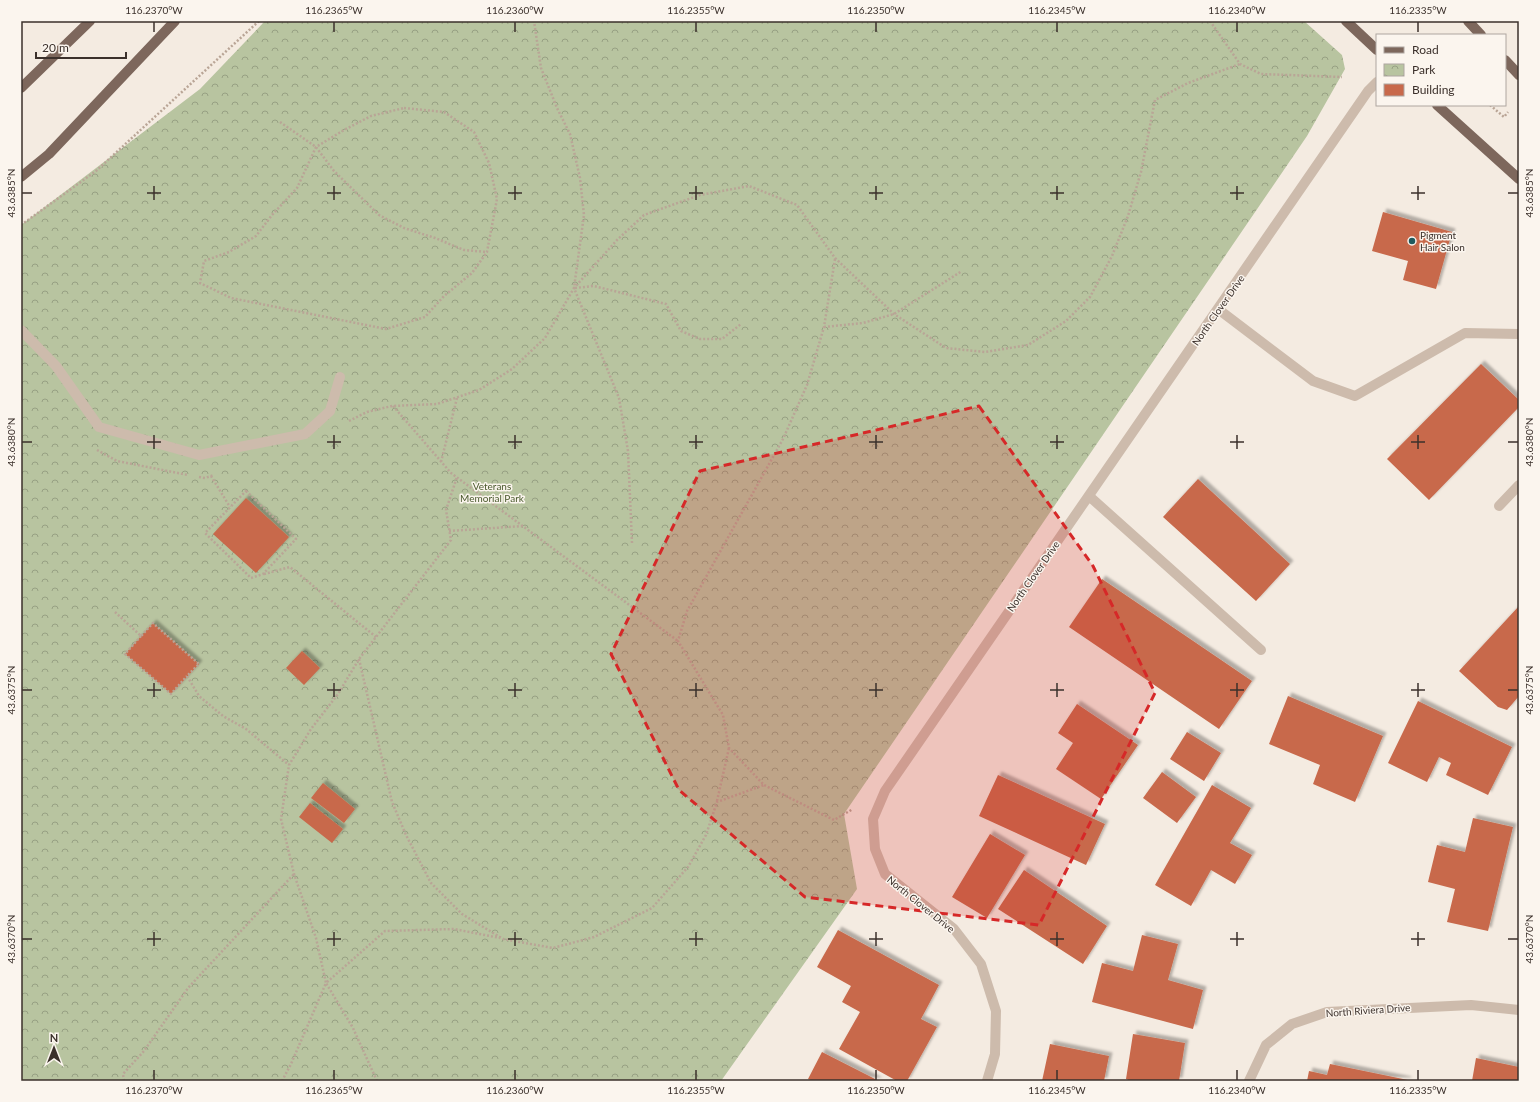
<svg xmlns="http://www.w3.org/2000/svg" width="1540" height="1102" viewBox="0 0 1540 1102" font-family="Lato,sans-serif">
<defs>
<pattern id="park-crowns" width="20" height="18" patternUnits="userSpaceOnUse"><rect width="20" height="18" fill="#b8c4a0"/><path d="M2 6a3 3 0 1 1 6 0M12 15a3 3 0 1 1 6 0" fill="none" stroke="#97a083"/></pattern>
<filter id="shadow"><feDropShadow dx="3.5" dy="-3.5" stdDeviation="1" flood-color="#0004"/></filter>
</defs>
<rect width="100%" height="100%" fill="#f4ebe1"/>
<path fill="url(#park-crowns)" d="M265,21H1304L1342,55L1345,69L1307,136L844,814L857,889L721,1081H21V225L200,89Z"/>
<path fill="#c8694b" filter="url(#shadow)" d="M1383,212L1452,232L1436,289L1403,280L1408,261L1372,251Z
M1481,364L1519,400V407L1429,500L1387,459Z
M1198,479L1290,564L1256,601L1163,517Z
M246,498L289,537L256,573L213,534Z
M1102,579L1252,681L1219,729L1069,627Z
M1519,606V696L1507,710L1498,707L1459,671Z
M153,623L199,664L171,694L125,654Z
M302,651L320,668L304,685L286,668Z
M1288,696L1383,736L1355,802L1313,784L1320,765L1269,744Z
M1418,701L1512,747L1488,795L1446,775L1451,763L1439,757L1427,782L1388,763Z
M1077,704L1138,745L1101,799L1056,769L1073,743L1058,733Z
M1187,732L1221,753L1204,781L1170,759Z
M1162,772L1196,797L1177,823L1143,798Z
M998,775L1105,824L1086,865L979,816Z
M323,783L355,809L344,823L311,798Z
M1212,785L1251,808L1230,843L1252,855L1235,884L1211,870L1191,906L1155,885Z
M310,803L343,829L332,843L299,817Z
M1473,818L1513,827L1488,931L1447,922L1455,889L1428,882L1437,845L1465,852Z
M990,834L1025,855L987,918L952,897Z
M1024,870L1107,926L1083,964L998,909Z
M838,930L939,985L921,1019L937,1027L907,1081H897L839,1049L860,1012L842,1002L851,986L817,967Z
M1142,935L1178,944L1168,980L1203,990L1193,1029L1092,1002L1102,963L1133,971Z
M1133,1034L1185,1043L1179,1081H1131L1126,1079Z
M1050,1044L1109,1056L1104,1081H1042Z
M822,1052L879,1081H813L808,1079Z
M1476,1058L1519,1067V1081H1472Z
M1330,1064L1408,1080V1081H1307L1309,1071L1327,1075Z"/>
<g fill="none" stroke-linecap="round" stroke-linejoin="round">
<path stroke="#b9a596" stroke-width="2.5" stroke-dasharray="2 2" stroke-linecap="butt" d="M1210,21L1240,64L1261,74L1342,77
M1490,105L1504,117L1508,112
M404,108L444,112L474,132L489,163L497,199L487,252L472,273L444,296L425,317L386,329L231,298L200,283L204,261L229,252L256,236L272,215L297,188L316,147L344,130L371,116Z
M280,122L316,147L334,171L379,215L404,228L435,238L464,250L487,252
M21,225L96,171L259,21
M835,259L824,327L807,385L783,439L687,611L678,641L723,715L729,748L764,785L834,820L853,809
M575,288L594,286L666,304L681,331L700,339H722L741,324
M824,327L863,323L894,314L962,271
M393,406L451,473L678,641
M349,421L367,412L392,406L437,404L479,390L512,369L545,338L574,288L584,215L580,178L570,134L557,108L541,68L534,21
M97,450L117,461L188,475
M441,462L457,398
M211,476L230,507
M199,477L205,478L214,475
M246,491L296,539L263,574L251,578L205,533Z
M449,531L523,526
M632,543L628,451L619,398L574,288L617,240L644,215L700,195L749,186L797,205L835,258L894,314L946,348L985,352L1028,345L1066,321L1090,297L1112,256L1128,216L1141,172L1155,100L1188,83L1240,64
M264,574L290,567L376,637
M115,612L141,636L153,623L199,664L187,676L199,696L223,716L246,729L289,765
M141,636L125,654L171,694L187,676
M359,659L392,802L406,835L431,883L462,914L503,939L553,948L594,937L652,908L688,867L706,835L717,802L764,785
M717,801L729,748
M124,1081L123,1074L144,1051L188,988L294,874
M282,1081L291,1064L326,983L316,938L294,874L281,819L289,765L311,729L338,694L359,659L451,540L446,510L457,477
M377,1081L353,1028L326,983L385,931L454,929L500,938"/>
<path stroke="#cdbbac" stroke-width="10" d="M1218,309L1313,381L1355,396L1465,333L1519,334
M21,330L56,366L99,427L199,455L305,434L330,411L340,377
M1089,496L1261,650
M1499,506L1519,485
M987,1081L995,1054L996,1011L981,964L954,929L885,874L875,849L873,819L885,791L1368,91L1377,82
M1249,1081L1266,1045L1292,1024L1327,1012L1471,1005L1519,1010"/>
<path stroke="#7d675c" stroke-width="10" d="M1346,21L1377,50
M1468,21L1481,35
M1505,60L1519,75
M21,88L90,21
M1437,105L1519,179
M21,177L49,154L175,21"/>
</g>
<path fill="#d62828" fill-opacity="0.2" stroke="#d62828" stroke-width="3" stroke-dasharray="8 5" stroke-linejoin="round" d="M979,406L1093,566L1155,693L1039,925L805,897L679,790L611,654L700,471Z"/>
<path fill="none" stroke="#3b302b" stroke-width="1.5" d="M154,22V32M334,22V32M515,22V32M696,22V32M876,22V32M1057,22V32M1237,22V32M1418,22V32M154,186V200M334,186V200M515,186V200M696,186V200M876,186V200M1057,186V200M1237,186V200M1418,186V200M22,193H32M147,193H161M327,193H341M508,193H522M689,193H703M869,193H883M1050,193H1064M1230,193H1244M1411,193H1425M1508,193H1518M154,435V449M334,435V449M515,435V449M696,435V449M876,435V449M1057,435V449M1237,435V449M1418,435V449M22,442H32M147,442H161M327,442H341M508,442H522M689,442H703M869,442H883M1050,442H1064M1230,442H1244M1411,442H1425M1508,442H1518M154,683V697M334,683V697M515,683V697M696,683V697M876,683V697M1057,683V697M1237,683V697M1418,683V697M22,690H32M147,690H161M327,690H341M508,690H522M689,690H703M869,690H883M1050,690H1064M1230,690H1244M1411,690H1425M1508,690H1518M154,932V946M334,932V946M515,932V946M696,932V946M876,932V946M1057,932V946M1237,932V946M1418,932V946M22,939H32M147,939H161M327,939H341M508,939H522M689,939H703M869,939H883M1050,939H1064M1230,939H1244M1411,939H1425M1508,939H1518M154,1070V1080M334,1070V1080M515,1070V1080M696,1070V1080M876,1070V1080M1057,1070V1080M1237,1070V1080M1418,1070V1080"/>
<circle fill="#1f5a5e" stroke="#fbf5ee" stroke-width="1.5" cx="1412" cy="241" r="4"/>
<g text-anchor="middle" stroke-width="3" stroke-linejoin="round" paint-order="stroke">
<g font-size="10" fill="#3b302b" stroke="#fbf5ee" text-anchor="start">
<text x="1420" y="239">Pigment<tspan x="1420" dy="12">Hair Salon</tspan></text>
</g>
<g font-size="10" fill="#3b302b" stroke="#fbf5ee">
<text transform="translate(1218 310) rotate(-55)" y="4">North Clover Drive</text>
<text transform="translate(1033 576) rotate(-55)" y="4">North Clover Drive</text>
<text transform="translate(921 904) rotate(39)" y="4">North Clover Drive</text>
<text transform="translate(1368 1010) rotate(-4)" y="4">North Riviera Drive</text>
</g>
<g font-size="10" fill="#4a5a2e" stroke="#fbf5ee">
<text x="492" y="490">Veterans<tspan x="492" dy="12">Memorial Park</tspan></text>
</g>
</g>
<rect width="1540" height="1102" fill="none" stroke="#fbf5ee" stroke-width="44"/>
<rect x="1376" y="34" width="130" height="72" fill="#fbf5ee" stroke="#aea6a0"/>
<rect x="1384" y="47" width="20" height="6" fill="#7d675c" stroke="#aea6a0"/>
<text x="1412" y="54" font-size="12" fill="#3b302b">Road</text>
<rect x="1384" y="64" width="20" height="12" fill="url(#park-crowns)" stroke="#aea6a0"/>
<text x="1412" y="74" font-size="12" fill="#3b302b">Park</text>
<rect x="1384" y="84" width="20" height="12" fill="#c8694b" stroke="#aea6a0"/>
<text x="1412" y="94" font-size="12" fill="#3b302b">Building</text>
<g transform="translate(54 1048)" stroke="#fbf5ee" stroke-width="3" paint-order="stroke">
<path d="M0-3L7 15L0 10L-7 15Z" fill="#3b302b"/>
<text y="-6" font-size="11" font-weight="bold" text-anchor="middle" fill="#3b302b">N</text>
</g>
<path d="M36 52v6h90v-6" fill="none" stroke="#3b302b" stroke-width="2"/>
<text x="42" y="52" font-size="12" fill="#3b302b" stroke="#fbf5ee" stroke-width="3" paint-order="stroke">20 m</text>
<rect x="22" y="22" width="1496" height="1058" fill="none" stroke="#3b302b" stroke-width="1.5"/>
<g font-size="10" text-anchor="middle" fill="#3b302b">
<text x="154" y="14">116.2370°W</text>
<text x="334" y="14">116.2365°W</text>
<text x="515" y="14">116.2360°W</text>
<text x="696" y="14">116.2355°W</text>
<text x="876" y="14">116.2350°W</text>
<text x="1057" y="14">116.2345°W</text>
<text x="1237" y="14">116.2340°W</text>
<text x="1418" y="14">116.2335°W</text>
<text transform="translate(11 193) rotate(-90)" y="4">43.6385°N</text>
<text transform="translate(1529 193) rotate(-90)" y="4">43.6385°N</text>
<text transform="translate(11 442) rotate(-90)" y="4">43.6380°N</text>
<text transform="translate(1529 442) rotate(-90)" y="4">43.6380°N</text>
<text transform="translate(11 690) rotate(-90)" y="4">43.6375°N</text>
<text transform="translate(1529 690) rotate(-90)" y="4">43.6375°N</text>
<text transform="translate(11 939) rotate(-90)" y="4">43.6370°N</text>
<text transform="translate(1529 939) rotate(-90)" y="4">43.6370°N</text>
<text x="154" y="1094">116.2370°W</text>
<text x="334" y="1094">116.2365°W</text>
<text x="515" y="1094">116.2360°W</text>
<text x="696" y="1094">116.2355°W</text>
<text x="876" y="1094">116.2350°W</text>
<text x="1057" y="1094">116.2345°W</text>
<text x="1237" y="1094">116.2340°W</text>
<text x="1418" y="1094">116.2335°W</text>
</g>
</svg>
